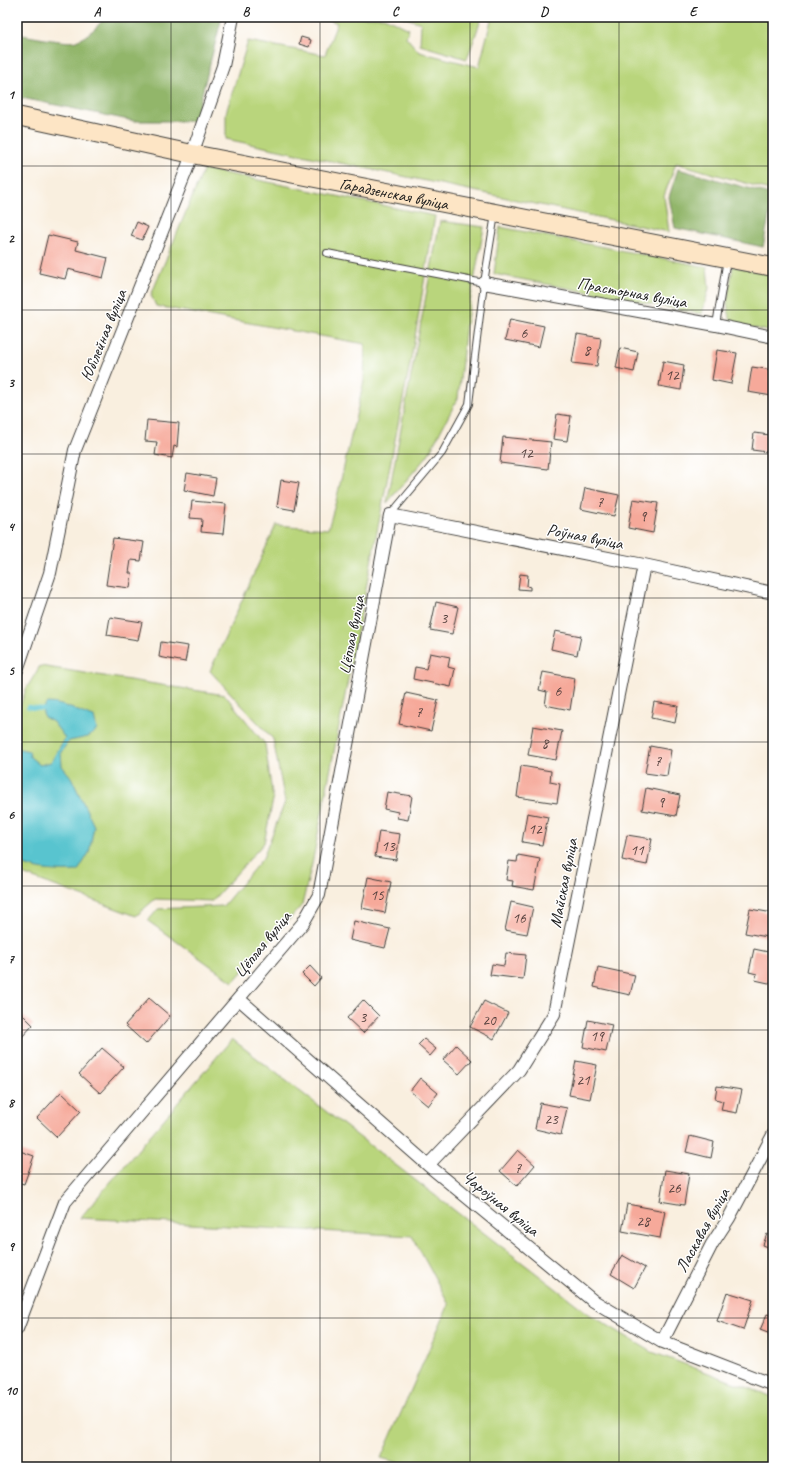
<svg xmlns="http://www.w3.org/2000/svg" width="790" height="1484" viewBox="0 0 790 1484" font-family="Caveat,sans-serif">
<rect width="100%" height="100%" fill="#fff"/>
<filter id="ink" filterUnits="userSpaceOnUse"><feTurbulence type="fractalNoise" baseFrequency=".025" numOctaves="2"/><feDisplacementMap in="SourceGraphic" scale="8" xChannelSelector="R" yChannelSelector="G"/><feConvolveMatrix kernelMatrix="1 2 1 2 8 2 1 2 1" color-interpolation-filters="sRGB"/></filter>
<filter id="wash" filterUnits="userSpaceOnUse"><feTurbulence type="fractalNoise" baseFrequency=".012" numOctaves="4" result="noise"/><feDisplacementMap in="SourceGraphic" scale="16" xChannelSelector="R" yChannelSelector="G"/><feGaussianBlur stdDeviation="0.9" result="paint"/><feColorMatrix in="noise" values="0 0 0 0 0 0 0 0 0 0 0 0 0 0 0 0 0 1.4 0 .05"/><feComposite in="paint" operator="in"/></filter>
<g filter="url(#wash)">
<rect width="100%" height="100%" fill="#f9efdf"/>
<path fill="#b9d57b" stroke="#6a784c" d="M323,17H384L409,29L406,37L419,52L479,67L492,17H773V191L676,163L664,196L669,232L226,139V113L248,41L325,55L337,23Z
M403,17H482L467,59L420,45L421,23Z
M204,169L435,216L414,343L312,864L302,905L233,982L148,921L158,909L223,906L263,858L285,802L273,739L210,671L276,525L328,529L336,501L364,381L365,344L156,306L151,295Z
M440,221L484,227L466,324L458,398L428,455L387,503Z
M500,227L707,267L709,288L702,314L494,274Z
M733,266L773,275V332L731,323L727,303Z
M40,666L225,695L265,744L273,800L264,843L212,901L155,899L136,916L17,872V715L26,689Z
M232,1039L589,1314L652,1352L773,1397V1467H413L381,1458L449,1304L412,1236L80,1218Z"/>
<path fill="#92b66b" stroke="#576944" d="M106,17H222L195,121H134L17,97V34C28,36 68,44 76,41C88,36 98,26 106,17Z
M678,169L773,195L763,247L675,228L669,197Z"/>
<path fill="#58c4cf" stroke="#3a7076" d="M47,703C64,703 78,712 94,717L97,730L88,737L69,741L61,752L62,766L71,777L94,826L89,853L78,871C57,872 36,871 17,862V749H20L29,751L30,757L40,765L51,762L65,738L53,722L44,717L42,709Z"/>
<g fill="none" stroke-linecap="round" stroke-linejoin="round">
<path stroke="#58c4cf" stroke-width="4.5" d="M28,707L42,709"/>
</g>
<g id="blocks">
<path fill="#f6a99a" d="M301,37L311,40L309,47L299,44Z
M137,222L148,227L142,240L131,236Z
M48,235L78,242L76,250L108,258L103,278L68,269L65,279L39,273Z
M510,319L544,326L539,347L505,340Z
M577,334L601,338L597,366L572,363Z
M620,348L638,352L634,372L616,368Z
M717,350L737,353L731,384L712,380Z
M663,361L684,365L681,390L659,386Z
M752,367L773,370L772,396L748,392Z
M557,414L571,416L567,441L553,439Z
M147,420L179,423L177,447L174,446L172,458L155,455L157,442L145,441Z
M754,433L770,435L767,452L752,450Z
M503,437L551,442L548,469L500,463Z
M187,473L216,478L213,496L184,490Z
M281,480L299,483L294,510L277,507Z
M585,488L619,495L614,516L581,509Z
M633,499L658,503L653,533L628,528Z
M192,501L226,504L223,534L201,532L202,519L190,518Z
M113,538L144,542L141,561L131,560L129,573H132L130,588L106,585Z
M520,574L528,575L527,586L530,587V590L518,589Z
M436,602L458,607L452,634L430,630Z
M110,617L142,622L138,640L107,635Z
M555,631L581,636L577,655L551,649Z
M161,642L188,646L185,662L159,657Z
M430,653L450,657L448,667L455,669L451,687L413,679L415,667L426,669Z
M543,672L575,678L570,710L545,705L547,692L539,690Z
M406,693L438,700L431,731L399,724Z
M654,702L678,706L675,723L651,718Z
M533,726L562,731L556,760L528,755Z
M650,746L671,750L667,776L645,773Z
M521,766L551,771L550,782L560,784L557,803L517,797Z
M646,788L680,795L676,816L642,810Z
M387,792L412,796L408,820L397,818L398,812L384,809Z
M527,813L548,817L542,845L522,842Z
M379,831L400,834L396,860L375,857Z
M627,835L652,839L647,865L622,860Z
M518,855L540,859L534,890L512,886L513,881L506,880L509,861L517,862Z
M368,877L391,882L385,913L362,908Z
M511,902L533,907L527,934L505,930Z
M750,909L773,913V938L745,933Z
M354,921L390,929L385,948L350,940Z
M754,949L773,953V984L755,980L757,974L749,972Z
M506,953L526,955L523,979L490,975L492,964L504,966Z
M310,966L321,978L314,986L302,974Z
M598,967L635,975L630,995L594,987Z
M149,998L170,1016L146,1044L125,1025Z
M363,1000L379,1016L363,1033L347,1018Z
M484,1001L508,1013L494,1039L470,1027Z
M17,1009L33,1025L20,1039L17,1037Z
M588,1020L612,1025L606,1052L583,1047Z
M424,1039L436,1049L430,1056L418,1045Z
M456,1045L472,1060L459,1074L443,1060Z
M102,1048L124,1067L100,1093L79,1074Z
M576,1061L597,1065L590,1099L569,1095Z
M420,1078L438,1093L428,1106L410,1091Z
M717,1086L742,1090L737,1113L721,1110L723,1101L715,1099Z
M61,1092L81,1111L57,1137L37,1118Z
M540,1103L567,1108L561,1135L535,1129Z
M690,1136L714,1142L711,1158L686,1152Z
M17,1150L34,1156L24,1184L17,1182Z
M518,1150L535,1165L517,1186L500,1171Z
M665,1170L689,1174L684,1205L660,1201Z
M627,1204L665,1211L660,1238L622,1231Z
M767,1234L773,1237V1249L763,1245Z
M622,1255L645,1268L634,1288L611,1274Z
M727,1292L753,1300L743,1330L717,1321Z
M767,1314L773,1316V1335L760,1330Z"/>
</g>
</g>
<g filter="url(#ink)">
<use href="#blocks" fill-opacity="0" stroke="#3d3c39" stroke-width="1"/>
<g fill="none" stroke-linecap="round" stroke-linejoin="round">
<g stroke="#3d3c39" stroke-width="8">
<path id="lane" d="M327,253L484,283
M716,325L727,259
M390,515L442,453L469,404L484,283L495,214"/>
</g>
<g stroke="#3d3c39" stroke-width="14">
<path id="street" d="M484,283L716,325L773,337
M17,670L50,573L75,450L186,171L223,66L233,17
M239,999L428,1165L592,1300L662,1342L773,1385
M428,1165L519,1070L554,1014L644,565
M17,1329L65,1202L303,923L319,895L390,515L644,565L773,593
M662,1342L712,1244L729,1218L773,1135"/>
</g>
<g stroke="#3d3c39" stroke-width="20">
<g id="secondary">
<path id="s1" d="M17,116L192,154L773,267"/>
</g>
</g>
<use href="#lane" stroke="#fff" stroke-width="6"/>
<use href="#street" stroke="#fff" stroke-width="12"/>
<use href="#secondary" stroke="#fde5c5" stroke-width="18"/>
</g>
</g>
<path fill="none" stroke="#1c1c1c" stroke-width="1" stroke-opacity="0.55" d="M171,17V1467M320,17V1467M470,17V1467M619,17V1467M17,166H773M17,310H773M17,454H773M17,598H773M17,742H773M17,886H773M17,1030H773M17,1174H773M17,1318H773"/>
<g text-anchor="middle" stroke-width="3" stroke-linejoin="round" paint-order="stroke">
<g font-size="15" fill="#523f3c">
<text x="524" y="338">6</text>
<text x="587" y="355">8</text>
<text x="672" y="380">12</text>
<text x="526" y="458">12</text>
<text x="600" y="507">7</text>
<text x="643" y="521">9</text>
<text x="444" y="623">3</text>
<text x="558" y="696">6</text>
<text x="419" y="717">7</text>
<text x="545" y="748">8</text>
<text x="658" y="766">7</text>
<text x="661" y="807">9</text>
<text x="535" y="834">12</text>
<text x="388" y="851">13</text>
<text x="637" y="855">11</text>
<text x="377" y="900">15</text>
<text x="519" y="923">16</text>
<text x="363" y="1022">3</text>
<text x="489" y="1025">20</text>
<text x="597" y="1041">19</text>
<text x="583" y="1085">21</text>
<text x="551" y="1124">23</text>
<text x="518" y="1173">7</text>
<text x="674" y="1193">26</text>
<text x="643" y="1226">28</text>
</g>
<g font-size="17" fill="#1c1c1c" stroke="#fff">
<text dy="6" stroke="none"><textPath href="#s1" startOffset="385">Гарадзенская вуліца</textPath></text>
<text transform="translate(632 292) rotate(10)" y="6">Прасторная вуліца</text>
<text transform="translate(103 335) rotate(-68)" y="6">Юбілейная вуліца</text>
<text transform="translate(585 536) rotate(11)" y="6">Роўная вуліца</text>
<text transform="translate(351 635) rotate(-79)" y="6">Цёплая вуліца</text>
<text transform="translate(563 883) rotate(-79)" y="6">Майская вуліца</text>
<text transform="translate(262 944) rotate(-51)" y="6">Цёплая вуліца</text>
<text transform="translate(501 1203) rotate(39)" y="6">Чароўная вуліца</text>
<text transform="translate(702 1230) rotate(-61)" y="6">Ласкавая вуліца</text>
</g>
</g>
<rect width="790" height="1484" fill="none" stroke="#fff" stroke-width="44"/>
<rect x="22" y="22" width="746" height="1440" fill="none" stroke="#1c1c1c" stroke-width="1.5"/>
<g font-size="13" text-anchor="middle" font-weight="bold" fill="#1c1c1c">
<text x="97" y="16">A</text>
<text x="246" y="16">B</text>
<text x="395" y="16">C</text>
<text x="544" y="16">D</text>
<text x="693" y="16">E</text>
<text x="11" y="99">1</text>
<text x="11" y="243">2</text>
<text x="11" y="387">3</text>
<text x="11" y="531">4</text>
<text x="11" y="675">5</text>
<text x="11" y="819">6</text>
<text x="11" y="963">7</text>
<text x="11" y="1107">8</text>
<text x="11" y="1251">9</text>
<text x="11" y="1395">10</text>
</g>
</svg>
